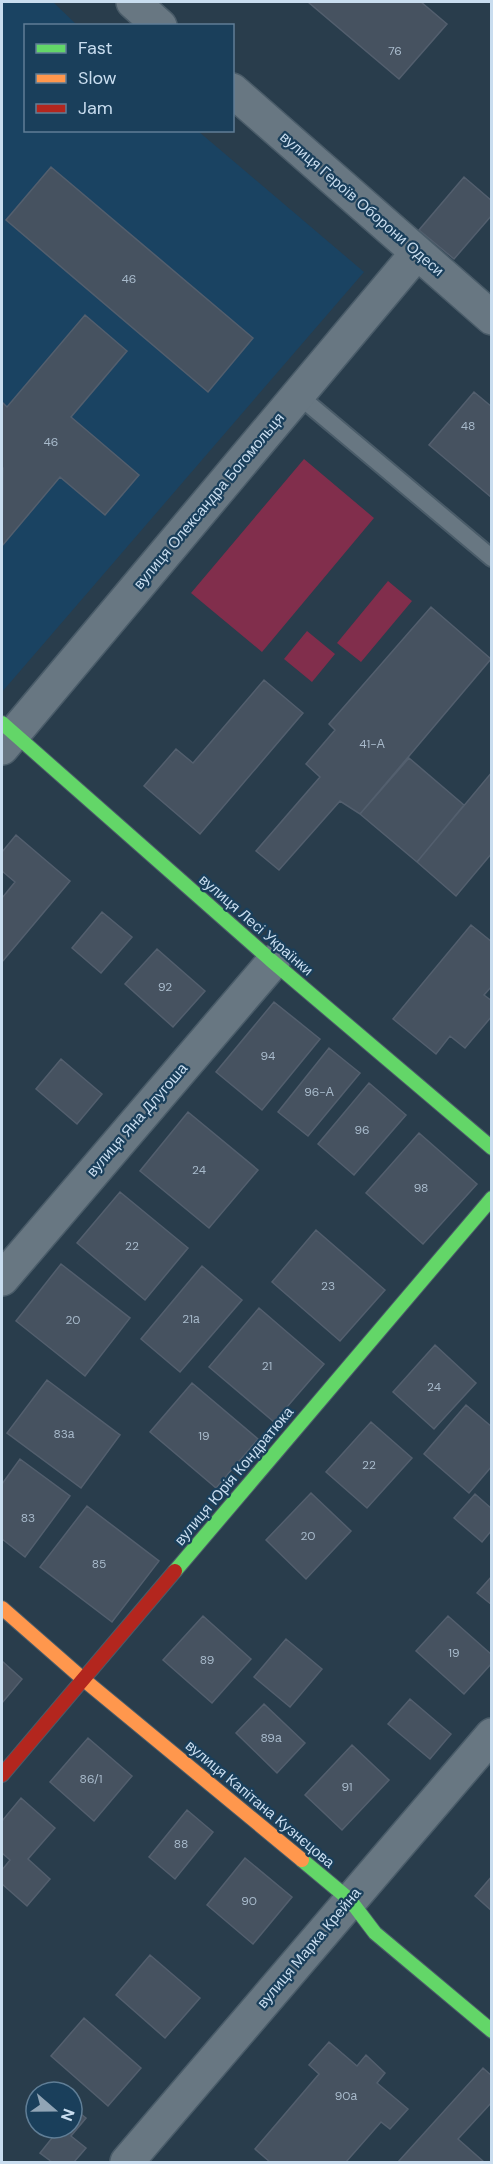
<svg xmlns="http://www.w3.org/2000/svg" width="493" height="2164" viewBox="0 0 493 2164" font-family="'DM Sans',sans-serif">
<rect width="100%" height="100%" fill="#293d4c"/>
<path fill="#1a4362" d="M2,2H53L77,25L26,26V130L198,131L364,272L2,692Z"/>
<path fill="#812e4c" d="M304,459L374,518L262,652L191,593Z
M388,581L412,601L361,662L337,643Z
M307,631L335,654L312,682L284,659Z"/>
<path fill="#465260" stroke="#535f6e" stroke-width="1.5" d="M308,2H421L447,24L399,79Z
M51,167L253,338L208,392L6,220Z
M464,177L492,201V215L454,259L419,230Z
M85,315L127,351L71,417L139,475L105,515L60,477L2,546L3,468L2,467V402L7,407Z
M474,392L492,407V498L429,445Z
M431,607L491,659L360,814L340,801L279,870L256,851L320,777L306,764L335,730L329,724Z
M264,680L303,713L200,834L144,786L176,749L193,763Z
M409,758L464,805L417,862L360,814Z
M492,772V853L456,896L417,862Z
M16,835L70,881L2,962V898L15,882L2,871V852Z
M102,912L132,937L101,973L72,948Z
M471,925L492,942V986L484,995L492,1001V1016L465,1048L450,1036L436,1054L393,1019Z
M157,949L205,991L173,1027L125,984Z
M274,1002L320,1039L262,1110L216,1072Z
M329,1048L360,1073L308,1136L278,1112Z
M61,1059L102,1094L77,1124L36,1089Z
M369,1083L406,1115L354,1175L318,1144Z
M188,1112L258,1170L209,1228L140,1171Z
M419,1133L477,1184L423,1244L366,1193Z
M120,1192L188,1248L145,1300L77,1243Z
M316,1230L385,1290L340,1341L272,1282Z
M61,1264L130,1318L85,1376L16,1321Z
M202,1266L242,1300L180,1372L141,1339Z
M259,1308L324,1364L274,1422L209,1367Z
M435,1345L476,1383L434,1429L393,1392Z
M47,1380L120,1435L81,1488L7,1433Z
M192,1383L258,1439L216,1488L150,1432Z
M466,1405L492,1427V1466L469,1493L424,1454Z
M371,1422L412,1458L367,1508L326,1472Z
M20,1459L70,1496L25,1557L2,1539V1484Z
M311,1493L351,1531L306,1579L266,1540Z
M475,1494L492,1509V1530L482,1542L454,1518Z
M87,1506L159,1561L112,1622L40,1567Z
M492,1576V1605L477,1593Z
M203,1616L251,1659L212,1703L163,1660Z
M448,1616L492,1655V1663L464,1694L416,1651Z
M286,1639L322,1669L290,1707L254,1677Z
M2,1661L22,1679L2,1703Z
M410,1699L451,1734L430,1759L388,1724Z
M264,1704L305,1743L277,1773L236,1733Z
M88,1738L132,1776L94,1821L50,1782Z
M352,1745L389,1780L342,1830L305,1795Z
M21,1798L55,1828L28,1859L50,1879L27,1906L2,1884V1870L10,1860L2,1853V1821Z
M187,1810L213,1832L175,1879L149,1857Z
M245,1858L292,1897L253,1944L207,1905Z
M492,1876V1911L475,1896Z
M150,1955L200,1998L165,2038L116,1995Z
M84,2018L141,2068L108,2106L51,2056Z
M329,2042L357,2066L366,2055L385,2073L377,2083L408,2109L390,2129L381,2122L346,2162H270L255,2149L319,2074L309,2065Z
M483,2068L492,2076V2102L458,2139L484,2162H398Z
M72,2107L86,2118L71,2136L86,2148L74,2162H52L40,2153L60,2128H72Z"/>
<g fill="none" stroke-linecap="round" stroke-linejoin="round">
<g stroke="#4a5c69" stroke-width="20">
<path id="lane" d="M298,395L492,558"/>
</g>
<g stroke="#4a5c69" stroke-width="36">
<path id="street" d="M133,2L160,26
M232,90L492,318
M2,748L417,253
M2,1279L273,962
M127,2162L492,1735"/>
</g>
<g stroke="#4a5c69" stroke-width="16">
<path id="fast" d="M2,723L273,962L492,1148
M175,1571L492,1198
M302,1860L350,1900L375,1933L492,2031"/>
</g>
<g stroke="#4a5c69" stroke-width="16">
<path id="slow" d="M2,1608L83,1679L302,1860"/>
</g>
<g stroke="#4a5c69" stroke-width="16">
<path id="jam" d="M2,1775L175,1571"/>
</g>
<use href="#lane" stroke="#687782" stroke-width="16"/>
<use href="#street" stroke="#687782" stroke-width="33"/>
<use href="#fast" stroke="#63d668" stroke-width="14"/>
<use href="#slow" stroke="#ff974d" stroke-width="14"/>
<use href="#jam" stroke="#b3261e" stroke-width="14"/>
</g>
<g text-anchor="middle" stroke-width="4.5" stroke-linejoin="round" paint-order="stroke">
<g font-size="12" fill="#a8bacb">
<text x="395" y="55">76</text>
<text x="129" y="283">46</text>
<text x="468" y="430">48</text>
<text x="51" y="446">46</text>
<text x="372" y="748">41-А</text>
<text x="165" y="991">92</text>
<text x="268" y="1060">94</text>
<text x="319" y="1096">96-А</text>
<text x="362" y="1134">96</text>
<text x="199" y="1174">24</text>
<text x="421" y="1192">98</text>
<text x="132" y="1250">22</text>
<text x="328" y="1290">23</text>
<text x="191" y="1323">21а</text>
<text x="73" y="1324">20</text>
<text x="267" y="1370">21</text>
<text x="434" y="1391">24</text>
<text x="64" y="1438">83а</text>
<text x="204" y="1440">19</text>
<text x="369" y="1469">22</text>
<text x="28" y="1522">83</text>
<text x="308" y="1540">20</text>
<text x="99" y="1568">85</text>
<text x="454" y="1657">19</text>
<text x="207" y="1664">89</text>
<text x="271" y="1742">89а</text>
<text x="91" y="1783">86/1</text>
<text x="347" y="1791">91</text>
<text x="181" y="1848">88</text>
<text x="249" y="1905">90</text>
<text x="346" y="2100">90а</text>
</g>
<g font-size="15" fill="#c9ddef" stroke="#1a3f5b">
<text transform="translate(362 204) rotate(41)" y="5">вулиця Героїв Оборони Одеси</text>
<text transform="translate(209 501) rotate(-50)" y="5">вулиця Олександра Богомольця</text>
<text transform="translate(256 925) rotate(41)" y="5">вулиця Лесі Українки</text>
<text transform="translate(137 1120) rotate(-49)" y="5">вулиця Яна Длугоша</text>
<text transform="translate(234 1476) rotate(-50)" y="5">вулиця Юрія Кондратюка</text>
<text transform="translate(260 1804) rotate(40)" y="5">вулиця Капітана Кузнєцова</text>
<text transform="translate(309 1948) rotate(-50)" y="5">вулиця Марка Крейна</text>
</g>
</g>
<rect width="493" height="2164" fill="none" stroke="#c9ddef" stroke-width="6"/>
<rect x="24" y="24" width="210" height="108" fill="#1a3f5b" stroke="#607e96" stroke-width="1.5"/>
<rect x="36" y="44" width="30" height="9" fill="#63d668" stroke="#607e96" stroke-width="1.5"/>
<text x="78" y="54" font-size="18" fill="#c9ddef">Fast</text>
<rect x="36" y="74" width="30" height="9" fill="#ff974d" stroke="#607e96" stroke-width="1.5"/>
<text x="78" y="84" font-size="18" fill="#c9ddef">Slow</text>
<rect x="36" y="104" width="30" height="9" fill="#b3261e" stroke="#607e96" stroke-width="1.5"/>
<text x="78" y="114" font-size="18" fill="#c9ddef">Jam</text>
<g transform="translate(54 2110) rotate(110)"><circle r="28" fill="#1a3f5b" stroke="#607e96" stroke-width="1.5"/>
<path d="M0-4.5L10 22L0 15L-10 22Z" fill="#91a5b6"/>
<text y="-9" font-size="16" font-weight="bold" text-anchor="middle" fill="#c9ddef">N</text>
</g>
</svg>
